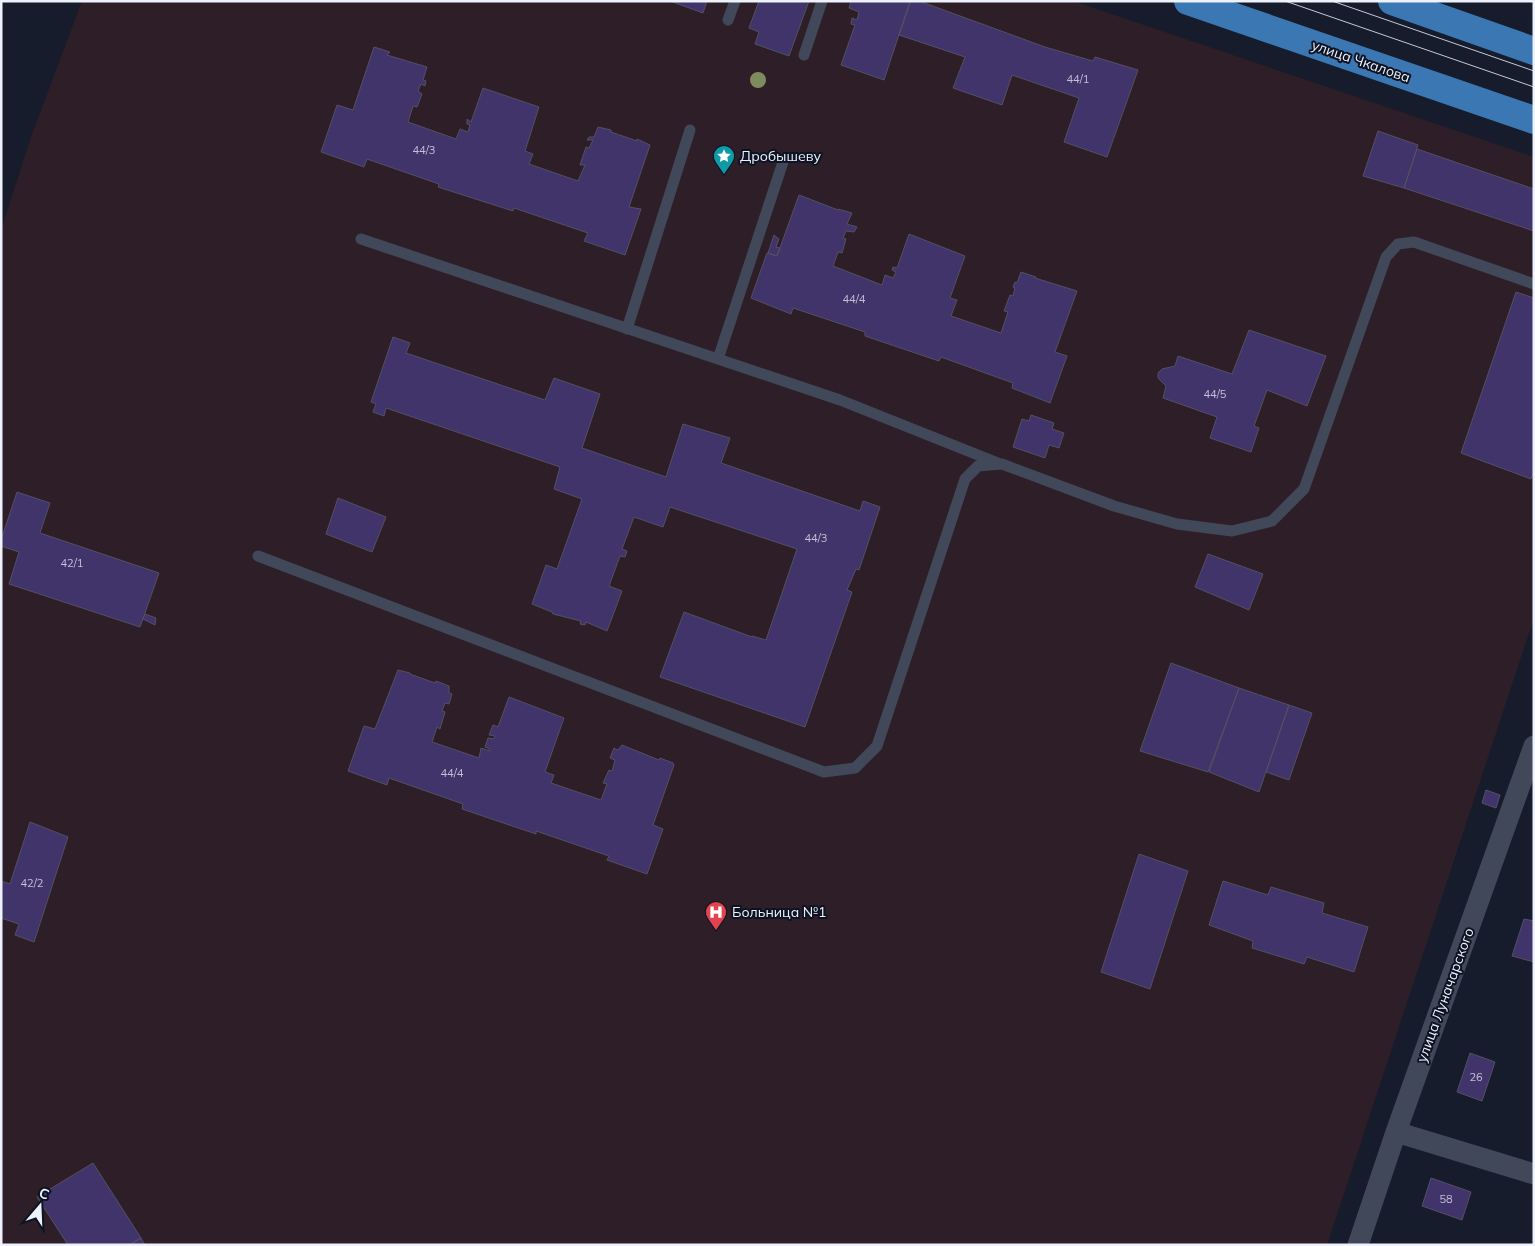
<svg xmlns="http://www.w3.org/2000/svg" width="1535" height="1246" viewBox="0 0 1535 1246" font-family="Mulish,sans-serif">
<rect width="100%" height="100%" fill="#161c2b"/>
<path fill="#2e1e27" d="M82,1H1073L1534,157V618L1327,1245H1V230L32,134Z"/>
<path fill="#41346a" stroke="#535063" d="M670,1H707L703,13Z
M759,1H809L789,56L755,44L759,32L749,28Z
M851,1H910L884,80L841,65L855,25L851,24L852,18L857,20L859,12L849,8Z
M911,1H919L1045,47L1093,61L1095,57L1138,70L1107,157L1064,142L1079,98L1012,75L1002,105L953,88L965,57L899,35Z
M374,47L390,52L387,55L427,67L423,80L426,81L425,86L421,84L418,91L422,94L417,107L413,106L408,122L456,139L460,129L468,132L470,125L467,124V119L471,122L483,88L539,107L525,151L533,154L529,164L578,181L585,165H580L586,147L589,148L593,140H587L589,137H594L598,127L611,130V132L637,141V139L650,145L629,207L641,209L625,255L584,241L588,233L514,208L513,211L438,187L439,184L367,159L364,167L321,152L337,105L353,110Z
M1378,131L1418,145L1404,188L1363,176Z
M1417,149L1534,189V231L1404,188Z
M799,195L838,210V209L852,213L847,224L857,227L854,232L846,231L843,238L846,239L842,253L838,252L833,266L882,285L885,275L893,278L896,272L892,270L893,267L897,268L909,234L965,256L950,298L957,300L951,316L1001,333L1008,312L1004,311L1010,295L1013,296L1015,288L1013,287L1015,282L1017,283L1021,272L1036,277L1035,278L1077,291L1055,352L1067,356L1050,403L1012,388L1013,383L941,357L939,361L865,336V332L793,308L791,314L751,298L767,253L777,256Z
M774,235L779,239L776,247L780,248L777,256L768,253Z
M1516,292L1534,298V471L1531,479L1461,453Z
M1249,330L1326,356L1307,406L1267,390L1254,426L1259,428L1251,452L1210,438L1217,417L1163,398L1166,386L1158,378V373L1162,369L1175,366L1178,356L1232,374Z
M393,337L410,343L406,353L545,400L554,378L600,394L582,448L666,477L683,424L730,438L721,463L860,511L863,501L880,507L859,570L856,569L847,590L852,592L805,727L660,677L684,612L752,637V636L766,640L797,549L670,507L663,527L634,517L622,549L627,551L625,557L620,556L609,586L622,591L607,631L586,622L585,625L580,624L581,621L553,614L552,612L532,604L546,565L557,569L582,499L554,489L560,467L386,408L384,416L373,412L376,404L371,402Z
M1031,415L1054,423L1052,429L1064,433L1059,448L1049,445L1045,458L1013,447L1022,419L1029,421Z
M17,492L50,503L40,533L159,573L140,627L9,584L19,552L1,546V540Z
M338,498L386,517L372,552L326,534Z
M1208,554L1263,574L1249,610L1195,587Z
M145,614L156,618L155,625L143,619Z
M1171,663L1239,688L1208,772L1140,751Z
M398,670L410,673V674L435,683L436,681L449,686V693L452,694L449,704L445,703L442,711L445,712L440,729L437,727L432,742L479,758L481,748L490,751V749L485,747L488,738L494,739L495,736L489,735L493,725L498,727L509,697L564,718L545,772L554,775L551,783L601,800L607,784L603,783L609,770L612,771L615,760L610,758L614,748L618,750L622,745L659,760L660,758L673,763L674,765L653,825L663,829L647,874L607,860L609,856L536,831V834L462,809L463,804L389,778L387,785L348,771L364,726L375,729Z
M1239,688L1289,705L1259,792L1209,772Z
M1289,705L1312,713L1289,780L1266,772Z
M1486,790L1500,795L1496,808L1482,803Z
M30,822L68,837L34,942L15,935L19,924L1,918V881L10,884Z
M1139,854L1188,871L1150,989L1101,972Z
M1223,881L1268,895L1271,887L1324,903L1322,913L1368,927L1354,972L1307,957L1304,964L1252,948L1253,941L1209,925Z
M1524,919L1534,921V962L1512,956Z
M1470,1053L1495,1062L1482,1101L1457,1092Z
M93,1163L141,1238L129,1245H68L37,1197Z
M1431,1178L1471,1192L1462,1220L1422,1206Z
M141,1238L145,1245H129Z"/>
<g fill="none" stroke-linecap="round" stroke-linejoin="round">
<path stroke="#41485a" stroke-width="11" d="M728,20L735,1
M804,55L822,1
M361,239L840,400L998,463
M627,329L690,130
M718,359L783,162
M258,556L824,772L855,768L877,746L965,479L978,466L1002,464L1114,506L1177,524L1232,531L1272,521L1304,489L1386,257L1398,244L1414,242L1534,284"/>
<path stroke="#41485a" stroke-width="21" d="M1396,1132L1534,1174
M1358,1245L1396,1132L1534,746"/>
<path stroke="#3b77b2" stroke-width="28" d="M1188,1L1534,120
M1392,1L1534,51"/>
<path stroke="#c4c9d5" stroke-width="1" d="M1285,1L1534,87
M1332,1L1534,71"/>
</g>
<circle fill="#7d8b5d" cx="758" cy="80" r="8"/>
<defs>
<g id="sight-pin" transform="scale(1.125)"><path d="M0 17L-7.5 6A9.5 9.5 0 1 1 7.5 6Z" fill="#0f9aa8" stroke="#0d1322"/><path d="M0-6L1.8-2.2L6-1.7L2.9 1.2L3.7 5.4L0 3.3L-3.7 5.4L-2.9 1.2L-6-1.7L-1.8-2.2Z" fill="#fff"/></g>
<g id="hospital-pin" transform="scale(1.125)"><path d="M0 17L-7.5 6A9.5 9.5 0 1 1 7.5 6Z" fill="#e0444e" stroke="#0d1322"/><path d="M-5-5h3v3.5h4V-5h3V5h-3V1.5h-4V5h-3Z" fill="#fff"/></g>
</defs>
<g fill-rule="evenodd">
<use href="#sight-pin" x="724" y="156"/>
<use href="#hospital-pin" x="716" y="912"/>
</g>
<g text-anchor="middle" stroke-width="4" stroke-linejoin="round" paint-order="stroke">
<g font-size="11" fill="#c2c2d8">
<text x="1078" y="83">44/1</text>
<text x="424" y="154">44/3</text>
<text x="854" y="303">44/4</text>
<text x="1215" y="398">44/5</text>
<text x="816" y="542">44/3</text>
<text x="72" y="567">42/1</text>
<text x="452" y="777">44/4</text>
<text x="32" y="887">42/2</text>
<text x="1476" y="1081">26</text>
<text x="1446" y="1203">58</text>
</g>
<g font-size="14" fill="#edf2fd" stroke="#0d1322">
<text transform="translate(1361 61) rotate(19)" y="5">улица Чкалова</text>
<text transform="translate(1445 995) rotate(-70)" y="5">улица Луначарского</text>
</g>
<g font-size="14" fill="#edf2fd" stroke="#0d1322" text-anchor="start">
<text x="740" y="161">Дробышеву</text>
<text x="732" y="917">Больница №1</text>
</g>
</g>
<rect width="1535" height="1246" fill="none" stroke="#edf2fd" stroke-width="5"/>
<g transform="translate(40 1206) rotate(19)" stroke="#0d1322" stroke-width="4" paint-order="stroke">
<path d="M0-4L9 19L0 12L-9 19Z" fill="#edf2fd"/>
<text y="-8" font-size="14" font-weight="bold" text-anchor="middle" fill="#edf2fd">С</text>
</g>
</svg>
